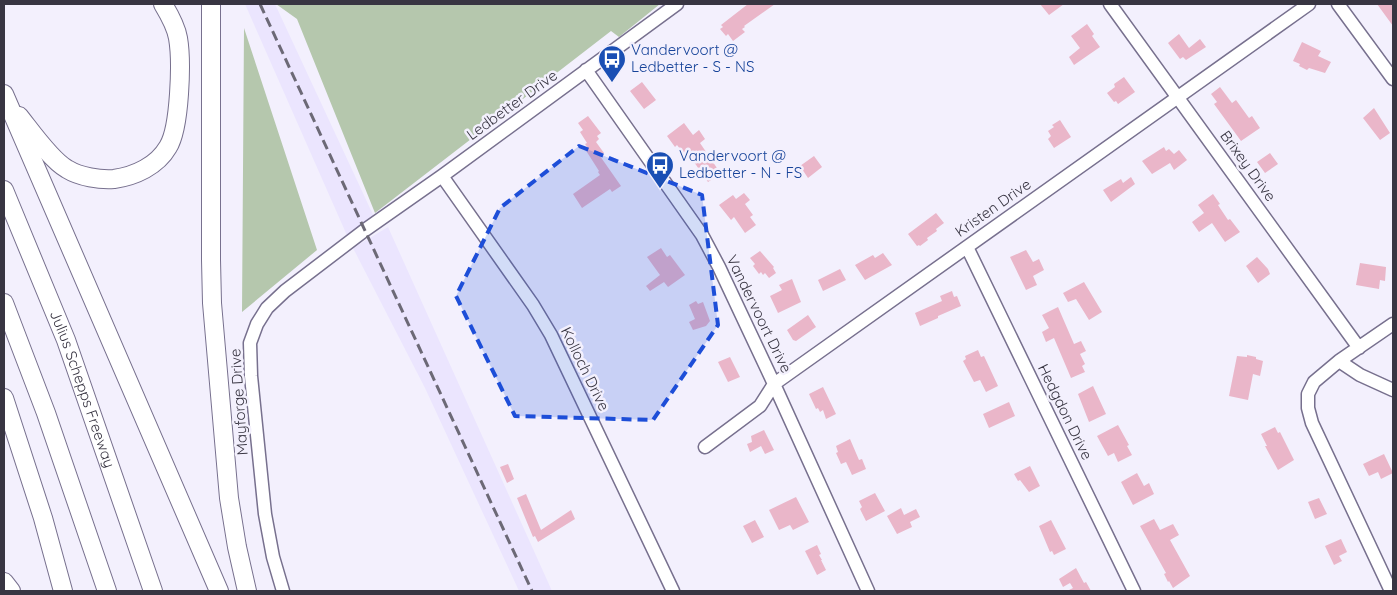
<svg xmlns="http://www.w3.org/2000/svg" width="1397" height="595" viewBox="0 0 1397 595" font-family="Quicksand,sans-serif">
<rect width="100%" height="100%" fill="#f3f0fd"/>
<path fill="#ebe5fe" d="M245,4H275L375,219L349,240Z
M388,227L552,591H519L425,388L353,248Z"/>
<path fill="#b5c7ad" d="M276,4H660L619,37L611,31L375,213L297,19Z
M244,28L317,250L242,312Z"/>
<path fill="#eab6c9" d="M748,4H775L744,26L745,27L742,29L745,32L733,41L728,34L726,36L720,29L723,27L721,25Z
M1040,4H1064L1049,15Z
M1377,4H1393V26Z
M1087,24L1094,34L1092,36L1100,47L1074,65L1069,57L1080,48L1071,36Z
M1179,34L1189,48L1200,39L1206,47L1186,60L1183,57L1180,59L1168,43Z
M1302,42L1321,51L1318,56L1331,62L1325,73L1309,68L1307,70L1299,66L1300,64L1293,61Z
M1124,77L1135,92L1118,104L1116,101L1114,102L1107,93L1115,87L1114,84Z
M642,82L656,100L644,109L630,91Z
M1220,87L1232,103L1236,100L1249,118L1252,116L1260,128L1241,141L1214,104L1217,102L1211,94Z
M1374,108L1390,133L1380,140L1363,118Z
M588,116L601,133L597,136L599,139L596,142L604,153L600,156L621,186L612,192L610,189L582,208L573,194L600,175L598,172L599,171L585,149L588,148L585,144L587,143L580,132L583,130L578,123Z
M1060,120L1071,137L1054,148L1048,139L1051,136L1048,131L1054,127L1052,125Z
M684,123L693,135L699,130L705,139L700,143L719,171L715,173L717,176L708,182L687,152L684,154L677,145L675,147L667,136Z
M1164,147L1166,151L1169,149L1174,154L1179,150L1187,160L1174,170L1170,163L1152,174L1142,161Z
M1270,153L1278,164L1265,173L1257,162Z
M814,156L822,167L808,178L800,166Z
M1131,177L1135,184L1111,202L1103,190L1121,179L1123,183Z
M744,193L750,200L745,204L753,215L750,217L756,225L745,233L734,217L731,220L719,205L733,195L736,199Z
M1213,194L1220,204L1218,205L1228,220L1230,219L1240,232L1225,242L1212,223L1199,232L1192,222L1204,213L1198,205Z
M936,213L944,223L936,229L937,231L927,238L928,240L920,246L919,245L917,246L908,234Z
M661,248L667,257L670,255L685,275L668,287L664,282L650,291L646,286L660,275L647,257Z
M1026,250L1033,262L1039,259L1044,270L1033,276L1037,285L1026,290L1010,257Z
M760,251L774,267L773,268L776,273L769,278L765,273L763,275L761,272L759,274L753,266L755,264L750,258Z
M883,253L892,265L865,280L855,265L873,255L875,258Z
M1257,257L1268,269L1270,274L1258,283L1246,266Z
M1360,263L1386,267L1385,281L1380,280L1379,289L1356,285Z
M840,269L846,280L823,291L818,280Z
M792,279L801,302L778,313L770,296L782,290L779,285Z
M1084,282L1102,312L1089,320L1076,299L1068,302L1063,293Z
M952,291L954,297L957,296L961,306L938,316V318L920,326L915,313L942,301L940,296Z
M696,301L698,304L703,302L710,321L706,326L693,330L689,322L695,319L689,305Z
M1058,307L1074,344L1081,341L1086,351L1080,354L1085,364L1082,366L1085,372L1071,378L1054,338L1046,342L1042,332L1049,328L1042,315Z
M808,315L816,327L796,341L793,340L787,330Z
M978,350L981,357L984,356L998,386L986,392L980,380L974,382L963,361L966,359L965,356Z
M1247,355L1256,357V359L1263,361L1260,376L1253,374L1248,400L1229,396L1237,356L1247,357Z
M730,357L740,377L728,382L718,362Z
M1093,386L1106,414L1089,422L1078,394Z
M823,387L836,414L826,419L823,410L820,412L818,408L816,409L809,394Z
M1009,402L1015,416L989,428L983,414Z
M1118,425L1129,445L1127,446L1132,455L1118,462L1114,453L1108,456L1097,436Z
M1275,427L1278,433L1280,432L1294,460L1278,470L1265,446H1267L1261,434Z
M764,430L774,450L765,454L761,446L750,452L747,444L752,442L751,436Z
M850,439L859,460L862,459L866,469L852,475L846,462L841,464L836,453L838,452L836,446Z
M1384,454L1393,473L1381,479L1378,472L1369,476L1363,464Z
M508,464L514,479L507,483L500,467Z
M1030,466L1040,486L1029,492L1020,480L1018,481L1014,474Z
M1137,473L1144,486L1149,483L1154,494L1133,505L1121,482Z
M875,493L885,511L866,521L860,509L862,507L859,501Z
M526,494L541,530L571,510L575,519L538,542L535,536L533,537L517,498Z
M796,497L809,522L793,530L790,525L779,530L769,510Z
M1319,498L1327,514L1315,519L1308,502Z
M901,508L904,515L916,509L920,517L910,522L912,527L897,534L887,516Z
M1154,519L1160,530L1173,524L1179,535L1170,540L1190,576L1173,588L1169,581L1168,582L1164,574L1166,573L1140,526Z
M755,520L764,537L752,543L743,526Z
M1051,520L1066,549L1054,555L1052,551L1050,552L1039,526Z
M1341,539L1347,552L1339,556L1342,561L1334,565L1325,546Z
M817,545L821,554L819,555L822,560H821L826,570L817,575L805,551Z
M1076,568L1084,583L1086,582L1091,591H1067L1073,588L1070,583L1063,587L1059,579Z"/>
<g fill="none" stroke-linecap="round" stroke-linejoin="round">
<g stroke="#77708e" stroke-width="15">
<path id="minor" d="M1110,4L1359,348
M1338,4L1393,79
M586,70L702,235L719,267L774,384L868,591
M442,176L533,305L551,335L673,591
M967,247L1134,591
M1339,361L1360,375L1393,390
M705,447L760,406L774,384L1309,4
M283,591L273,557L265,514L251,376L250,343L257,324L267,308L285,291L365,230L442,176L677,4
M1391,591L1312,423L1308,408V394L1314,382L1339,361L1393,324"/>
</g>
<g stroke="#77708e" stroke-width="20">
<g id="highway">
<path d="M211,4V260L212,303L229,498L237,547L247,591"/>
<path d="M4,94L219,591"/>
<path d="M19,116C31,131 51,160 67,169C80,177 100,180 114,179C135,176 157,166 168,147C180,128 182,61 178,38C176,26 169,14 163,4"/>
<path id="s1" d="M4,190L66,340L153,591"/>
<path d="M4,303L46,413L107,591"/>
<path d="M4,398L43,518L63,591"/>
<path d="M4,582L11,591"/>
</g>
</g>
<use href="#minor" stroke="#fff" stroke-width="12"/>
<use href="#highway" stroke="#fff" stroke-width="18"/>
<path stroke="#6c6976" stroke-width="3" stroke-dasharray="10 5" stroke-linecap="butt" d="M260,4L532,591"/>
</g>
<path fill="#1d4ed8" fill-opacity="0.2" stroke="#1d4ed8" stroke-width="4" stroke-dasharray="10 6" stroke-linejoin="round" d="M579,146L702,195L718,325L653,420L515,416L456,296L500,208Z"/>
<defs>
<g id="bus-pin" transform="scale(1.4375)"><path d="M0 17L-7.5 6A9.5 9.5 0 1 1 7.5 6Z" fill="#1a4fb4" stroke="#f3f0fd"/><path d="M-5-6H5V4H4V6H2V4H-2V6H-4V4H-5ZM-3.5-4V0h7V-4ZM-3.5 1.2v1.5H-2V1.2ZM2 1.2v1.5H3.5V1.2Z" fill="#fff"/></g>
</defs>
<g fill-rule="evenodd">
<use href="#bus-pin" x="612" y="59"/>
<use href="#bus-pin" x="660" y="165"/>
</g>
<g text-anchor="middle" stroke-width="5" stroke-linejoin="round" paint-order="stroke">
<g font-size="15" fill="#164399" stroke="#f3f0fd" text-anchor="start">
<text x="631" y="55">Vandervoort @<tspan x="631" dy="17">Ledbetter - S - NS</tspan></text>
<text x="679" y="161">Vandervoort @<tspan x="679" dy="17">Ledbetter - N - FS</tspan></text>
</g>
<g font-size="15" fill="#383542" stroke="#f3f0fd">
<text transform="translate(512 105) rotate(-36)" y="5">Ledbetter Drive</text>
<text transform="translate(1248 166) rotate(54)" y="5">Brixey Drive</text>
<text transform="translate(993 208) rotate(-35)" y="5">Kristen Drive</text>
<text transform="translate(759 314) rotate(64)" y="5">Vandervoort Drive</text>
<text transform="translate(585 369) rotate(64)" y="5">Kolloch Drive</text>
<text dy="5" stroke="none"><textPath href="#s1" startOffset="214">Julius Schepps Freeway</textPath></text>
<text transform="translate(239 402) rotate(-94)" y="5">Mayforge Drive</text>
<text transform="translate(1065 412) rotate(64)" y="5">Hedgdon Drive</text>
</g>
</g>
<rect width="1397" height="595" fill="none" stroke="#383542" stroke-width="10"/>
</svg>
